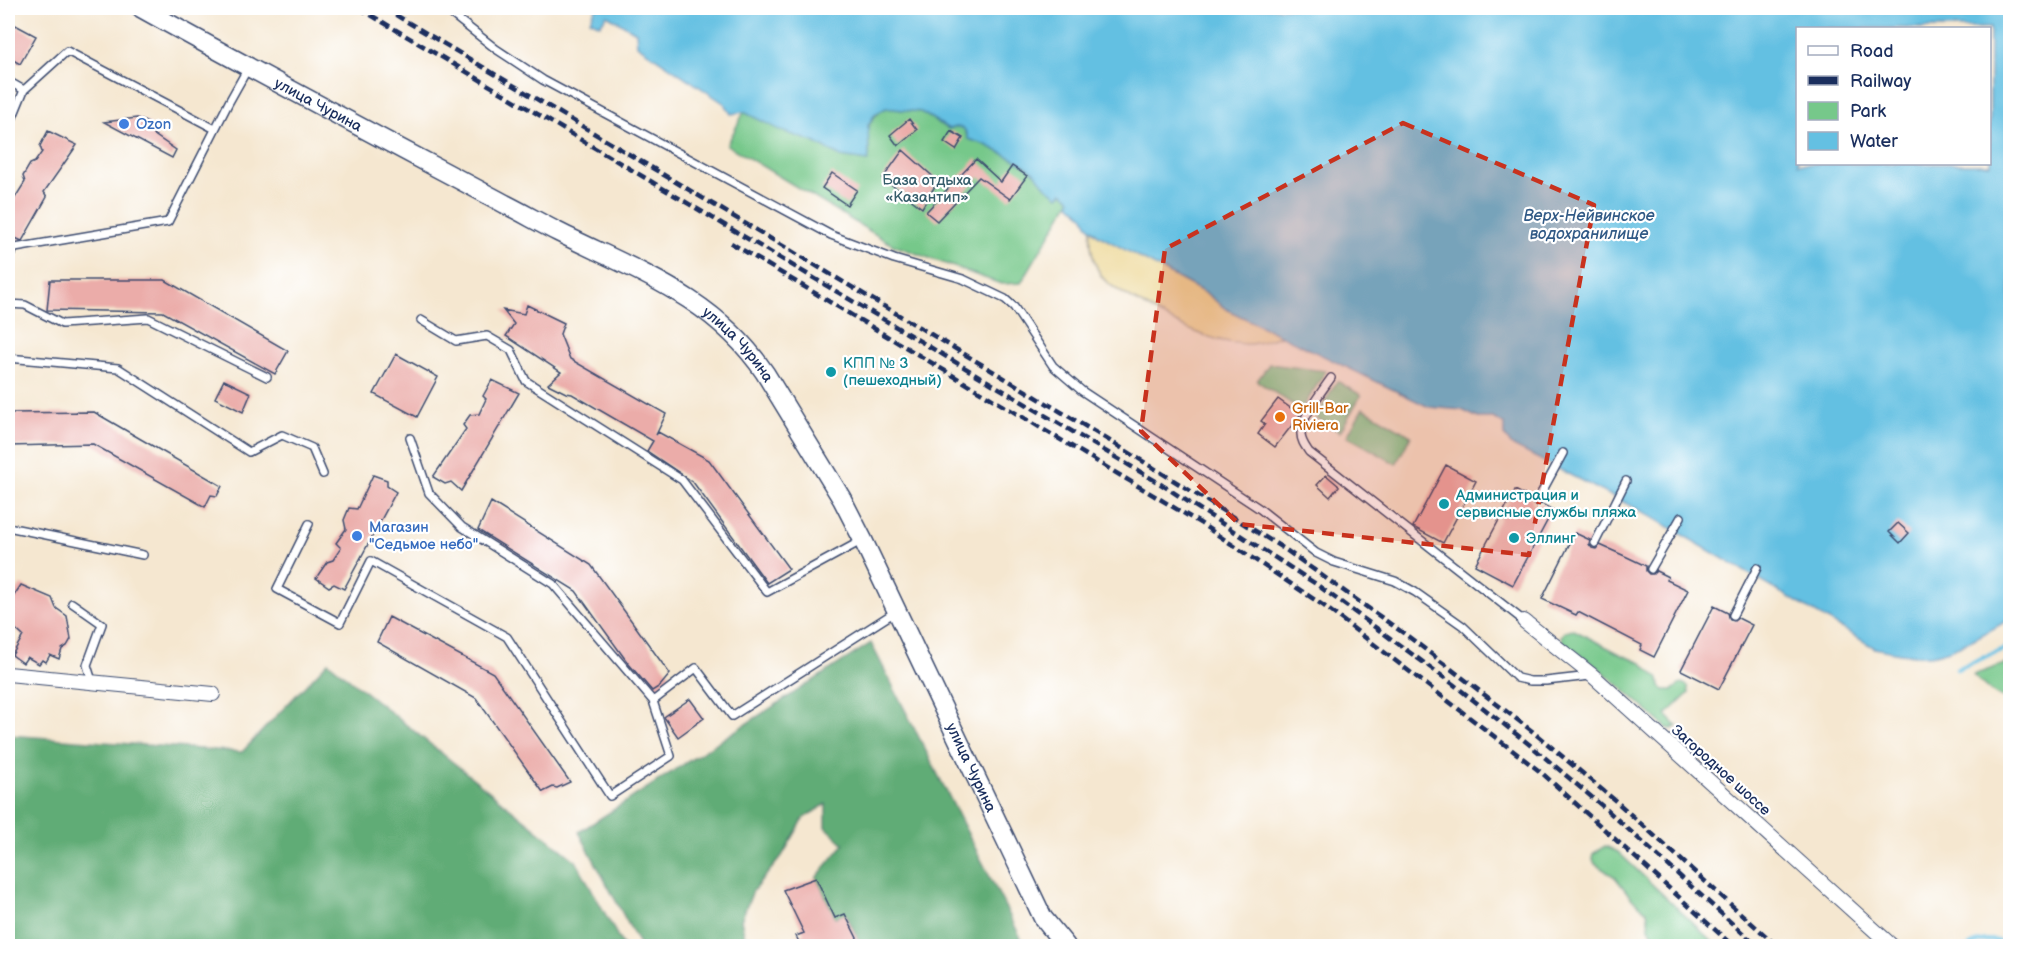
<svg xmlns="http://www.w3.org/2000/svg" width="2018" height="954" viewBox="0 0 2018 954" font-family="'Balsamiq Sans',sans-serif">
<rect width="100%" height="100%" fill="#fff"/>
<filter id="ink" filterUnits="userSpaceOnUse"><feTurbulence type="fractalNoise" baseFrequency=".0167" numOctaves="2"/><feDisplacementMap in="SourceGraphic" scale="12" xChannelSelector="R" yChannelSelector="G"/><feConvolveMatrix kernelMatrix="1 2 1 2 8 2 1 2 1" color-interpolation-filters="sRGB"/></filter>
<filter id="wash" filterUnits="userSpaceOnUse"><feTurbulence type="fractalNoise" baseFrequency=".008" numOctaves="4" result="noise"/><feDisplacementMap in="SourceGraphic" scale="24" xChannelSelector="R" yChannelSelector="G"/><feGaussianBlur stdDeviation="1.35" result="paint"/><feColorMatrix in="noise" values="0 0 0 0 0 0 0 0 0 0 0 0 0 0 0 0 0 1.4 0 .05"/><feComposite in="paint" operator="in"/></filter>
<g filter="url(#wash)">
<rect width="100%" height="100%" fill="#f5e7d0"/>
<path fill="#76c88a" stroke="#487c74" stroke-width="1.5" d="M886,108L921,112L948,129L958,126L964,128L968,139L986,145L1020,162L1033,171L1046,187L1059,196L1063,192L1071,199L1021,283L1001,284L893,245L727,145L744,112L782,131L814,142L841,157L867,161L869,157C869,134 862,122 886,108Z
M1269,364L1326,371L1301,410L1257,381Z
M1337,381L1361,395L1340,432L1316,418Z
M1363,408L1411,436L1396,464L1347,436Z
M1572,629L1622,655L1642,663L1659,679L1660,687L1664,690H1672L1682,683L1688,686L1689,693L1686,696L1666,715L1677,726L1672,729L1667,728L1599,668L1562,641L1561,636L1565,631Z
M2010,662V700C1997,699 1982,684 1973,675Z
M1605,846L1618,852L1717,946H1666L1653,935L1649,927L1647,911L1633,900L1615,877L1595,864L1593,859L1594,853Z"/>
<path fill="#60ac76" stroke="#3e6e6a" stroke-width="1.5" d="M871,643L1025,946H861L846,914L835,918L816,878L844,844L826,827V804L804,818L782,856L753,891L741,920L747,946H640L579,832Z
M328,662L576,861L623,946H8V735L242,752Z"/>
<path fill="#eeda9e" stroke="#84847e" stroke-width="1.5" d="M1091,229L1098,235L1207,294L1226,309L1281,336C1270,339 1257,345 1245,344C1205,342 1169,320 1136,301C1124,294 1110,287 1102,277C1093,263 1089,245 1091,229Z"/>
<path fill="#64c0e2" stroke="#4078a0" stroke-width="1.5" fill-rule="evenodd" d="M596,8H2010V619C1989,631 1951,654 1927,655C1910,656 1892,652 1875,648L1647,514L1511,445L1504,435V424L1493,418H1478L1462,410L1429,407L1226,309L1207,294L1098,235L1087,224L1084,216L1069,203L1071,199L1063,192L1059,196L1046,187L1033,171L1020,162L986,145L968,139C967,127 959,125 949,129L921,112L886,108L875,114L868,125L869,157L868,161L841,157L814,142L782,131L744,112L731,114L725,104L637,45L636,32L607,15L600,25L590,20ZM1798,28H1990V164H1798Z"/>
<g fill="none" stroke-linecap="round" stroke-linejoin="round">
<path stroke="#64c0e2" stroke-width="4.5" d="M1957,669L2010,646
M1970,946C1987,936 1993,942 2010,942"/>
</g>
<g id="blocks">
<path fill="#ebaca9" d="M8,21L36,36L20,64L8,57Z
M137,118L150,124L153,134L176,150L172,158L104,122Z
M909,119L917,130L898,146L890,135Z
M48,131L77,145L44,192L47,197L22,241L8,235V209L25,182L23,176L30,164L35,162L42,152L40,146Z
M951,131L963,138L956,150L944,142Z
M903,150L938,181L922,208L883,178Z
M976,159L1001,182L1012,166L1027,176L1010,199L979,177L937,221L926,212Z
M832,173L857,190L847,205L822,188Z
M50,280H165L288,351L275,374L163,312L47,310Z
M527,305L564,323L560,334L570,359L666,414L656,435L658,432L709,460L789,569L767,583L693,482L647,451L653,441L572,394L566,393L548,384L561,372L506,336L514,324L503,310L524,314Z
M396,354L438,377L417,417L374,394Z
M224,380L251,393L243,412L215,398Z
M492,380L519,393L461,491L451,482L445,484L433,477L466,429L463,425L470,415L479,414L486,399L483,396Z
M1278,399L1300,415L1275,447L1258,434L1265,424L1261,421Z
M94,412L222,486L217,496L211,495L205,507L93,444L8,446V413Z
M1446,465L1476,481L1443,543L1413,527Z
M373,475L387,480V486L396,492L344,589L334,584L329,587L316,578L327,562L333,560L341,548L336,543L346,529L344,520L349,508L357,509Z
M1326,475L1339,486L1330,497L1317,485Z
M1515,490L1532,499V503L1535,506L1542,504L1553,510L1513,585L1475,565Z
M491,502L591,565L670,674L660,686L652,691L628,663L576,591L478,530Z
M1898,523L1909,533L1900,543L1889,532Z
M1575,533L1590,540L1589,544L1592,548L1596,549L1600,545L1627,557L1646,566V571L1649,574H1653L1656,571L1668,577L1667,580L1688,590L1654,657L1640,650L1642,645L1578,612L1576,615L1542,599Z
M21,585L52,598L56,608L67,616L71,639L67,646L62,649L59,659L50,655L46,662L42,660L39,664L27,657L23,663L12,655L23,636L8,622V595L13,597Z
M1714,606L1728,613L1730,620L1734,621L1738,618L1752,625L1719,689L1681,670Z
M389,617L493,673L570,782L557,788L553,787L543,792L476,698L377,642Z
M690,699L704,718L678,737L664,717Z
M816,878L835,918L845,914L861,946H801L796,936L804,933L783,890Z"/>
</g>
</g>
<g filter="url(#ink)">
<use href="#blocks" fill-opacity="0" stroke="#3c4b6f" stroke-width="1.5"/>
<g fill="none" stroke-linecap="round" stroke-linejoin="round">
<g stroke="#3c4b6f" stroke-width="10">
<path id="lane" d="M444,8L496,49L543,80L831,235L894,259L963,279L1005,299L1014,307L1053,366L1082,391L1260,509L1316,553L1334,562L1395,581L1415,592L1463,626L1517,678L1530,681H1546L1590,676
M8,81L24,90
M10,124L24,90L67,51L215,129
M8,243L15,248
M8,258L15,248L168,222L229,102L248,68
M8,304L25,305L62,324L148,318L267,377
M421,320L456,341L487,336L511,350L526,381L682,480L767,592L861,541
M8,358L118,368L249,452L282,435L312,448L323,474
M1331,378C1322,391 1300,419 1301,434C1301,441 1305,446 1309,452L1524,621
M410,438L429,493L462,527L553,584L653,701L696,668L732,716L895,612
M1537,501L1563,453
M309,524L277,589L340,623L371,561L507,637L610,796L671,756L653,701
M8,527L143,555
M1595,543L1626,481
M1651,569L1681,517
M72,603L102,624L87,665L92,681
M1733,615L1757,568"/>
</g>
<g stroke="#3c4b6f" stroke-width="16">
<path id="street" d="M1524,621L1593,676L1892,946
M8,674L213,694"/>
</g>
<g stroke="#3c4b6f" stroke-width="21">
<g id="secondary">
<path id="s1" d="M141,8C261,75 383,139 505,204C523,213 540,223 558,232C636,271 714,297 765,373L842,499L863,540L1043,918L1066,946"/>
</g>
</g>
<use href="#lane" stroke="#fff" stroke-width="7"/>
<use href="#street" stroke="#fff" stroke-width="14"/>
<use href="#secondary" stroke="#fff" stroke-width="18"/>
<path stroke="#1b2f5e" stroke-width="4.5" stroke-dasharray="9 4.5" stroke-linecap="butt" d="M359,8L1159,483L1316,584L1453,684L1530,745L1607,810L1757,946
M384,8L1115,444L1286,550L1409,637L1532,731L1618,803L1777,946
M731,243L1200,523L1324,606L1542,773L1733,946"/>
</g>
</g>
<path fill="#c8321e" fill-opacity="0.2" stroke="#c8321e" stroke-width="4.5" stroke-dasharray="12 8" stroke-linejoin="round" d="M1403,123L1594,205L1529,555L1239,524L1141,431L1165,249Z"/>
<g fill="#3f7fe0" stroke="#fff" stroke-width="2">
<circle cx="124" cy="124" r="6"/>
<circle cx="357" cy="536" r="6"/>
</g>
<g fill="#0f9aa8" stroke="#fff" stroke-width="2">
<circle cx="831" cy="372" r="6"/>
<circle cx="1444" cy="504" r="6"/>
<circle cx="1514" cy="538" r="6"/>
</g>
<circle fill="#e8710a" stroke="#fff" stroke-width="2" cx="1280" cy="417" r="6"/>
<g text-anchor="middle" stroke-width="4.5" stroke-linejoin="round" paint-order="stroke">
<g font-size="15" fill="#1b2f5e" stroke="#fff">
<text dy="5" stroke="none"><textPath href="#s1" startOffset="202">улица Чурина</textPath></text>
<text dy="5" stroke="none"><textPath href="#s1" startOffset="688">улица Чурина</textPath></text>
<text dy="5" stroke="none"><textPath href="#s1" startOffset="1173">улица Чурина</textPath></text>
<text transform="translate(1721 770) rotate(42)" y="5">Загородное шоссе</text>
</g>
<g font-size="15" fill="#366cbe" stroke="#fff" text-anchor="start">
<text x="136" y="129">Ozon</text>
<text x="369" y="532">Магазин<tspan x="369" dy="17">"Седьмое небо"</tspan></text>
</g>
<g font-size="15" fill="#365d6b" stroke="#fff">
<text x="927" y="185">База отдыха<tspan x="927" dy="17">«Казантип»</tspan></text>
</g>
<g font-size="15" fill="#0d838f" stroke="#fff" text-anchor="start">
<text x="843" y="368">КПП № 3<tspan x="843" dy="17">(пешеходный)</tspan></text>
<text x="1456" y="500">Администрация и<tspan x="1456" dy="17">сервисные службы пляжа</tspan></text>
<text x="1526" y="543">Эллинг</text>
</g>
<g font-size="15" fill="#c56008" stroke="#fff" text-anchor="start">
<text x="1292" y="413">Grill-Bar<tspan x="1292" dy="17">Riviera</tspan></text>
</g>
<g font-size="16" font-style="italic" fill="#315a86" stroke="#fff">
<text x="1589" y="221">Верх-Нейвинское<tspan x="1589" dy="18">водохранилище</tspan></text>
</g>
</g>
<rect width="2018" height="954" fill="none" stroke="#fff" stroke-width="30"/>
<rect x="1796" y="27" width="195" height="138" fill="#ffffff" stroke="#a4acbf" stroke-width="1.5"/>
<rect x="1808" y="46" width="30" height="9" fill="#ffffff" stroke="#a4acbf" stroke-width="1.5"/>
<text x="1850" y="57" font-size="18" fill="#1b2f5e">Road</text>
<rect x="1808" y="76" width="30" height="9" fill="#1b2f5e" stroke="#a4acbf" stroke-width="1.5"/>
<text x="1850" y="87" font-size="18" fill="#1b2f5e">Railway</text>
<rect x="1808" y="102" width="30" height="18" fill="#76c88a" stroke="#a4acbf" stroke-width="1.5"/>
<text x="1850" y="117" font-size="18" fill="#1b2f5e">Park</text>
<rect x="1808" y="132" width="30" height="18" fill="#64c0e2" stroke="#a4acbf" stroke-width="1.5"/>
<text x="1850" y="147" font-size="18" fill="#1b2f5e">Water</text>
</svg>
